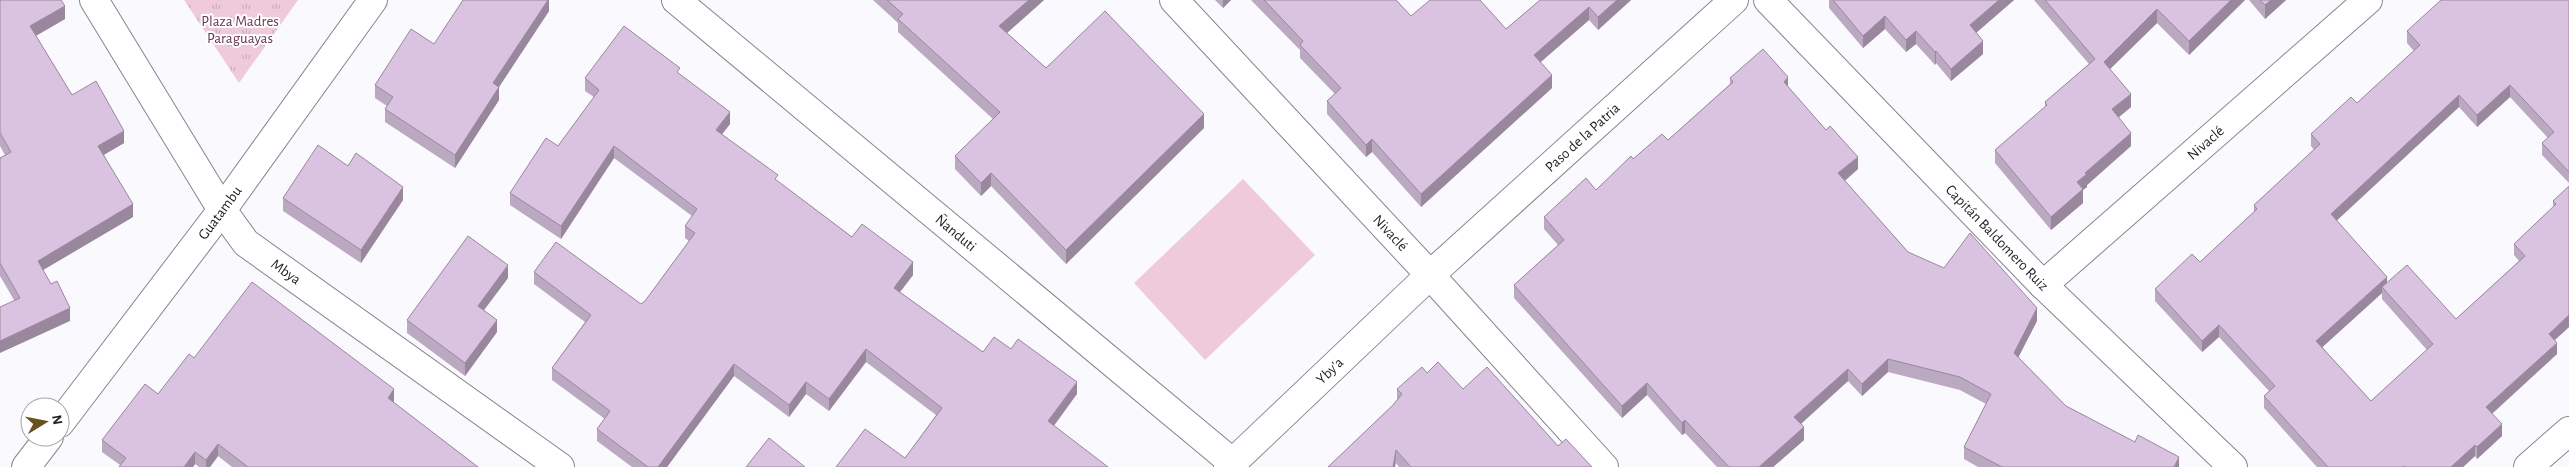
<svg xmlns="http://www.w3.org/2000/svg" width="2569" height="467" viewBox="0 0 2569 467" font-family="'Alegreya Sans',sans-serif">
<defs>
<pattern id="grass-tufts" width="24" height="20" patternUnits="userSpaceOnUse" patternTransform="scale(1.25)"><rect width="24" height="20" fill="#efcbda"/><path d="M3 7l-1-3M5 7V3M7 7l1-3M15 17l-1-3M17 17v-4M19 17l1-3" fill="none" stroke="#ccaebb"/></pattern>
</defs>
<rect width="100%" height="100%" fill="#faf9fe"/>
<path fill="url(#grass-tufts)" d="M184,0H298L239,83Z"/>
<path fill="#efcbda" d="M1243,179L1315,255L1205,360L1134,283Z"/>
<g fill="none" stroke-linecap="round" stroke-linejoin="round">
<g stroke="#868590" stroke-width="30">
<g id="street">
<path id="s1" d="M94,0L222,210L246,243L560,467"/>
<path id="s2" d="M676,0L1233,463L1232,467"/>
<path id="s3" d="M1174,0L1430,275L1604,467"/>
<path id="s4" d="M1768,0L2043,285L2233,467"/>
<path id="s5" d="M2043,285L2368,0"/>
<path id="s6" d="M1228,467L1430,275L1734,0"/>
<path d="M2528,467L2569,431"/>
</g>
</g>
<g stroke="#868590" stroke-width="30">
<g id="secondary">
<path id="s7" d="M60,423L222,210L373,0"/>
<path d="M26,467L49,437"/>
</g>
</g>
<use href="#street" stroke="#fff" stroke-width="28"/>
<use href="#secondary" stroke="#fff" stroke-width="28"/>
</g>
<path fill="#bba8c1" fill-rule="evenodd" d="M0,0L65,19L36,36L72,95L124,143L104,155L133,217L43,270L70,321L14,300L0,276V158L5,155L0,146Z
M549,0V11L499,87V100L455,168L385,122V109L387,106L375,98V85L434,44Z
M873,0H1044L1007,33L1046,68L1204,128L1066,264L991,186L981,196L955,169V156L993,119L898,32V23Z
M1215,0H1231L1223,8Z
M1251,0H1396L1411,16L1506,29L1540,0H1631L1598,30L1589,20L1540,62L1552,88L1421,207L1372,152L1366,157L1327,114V101L1335,94L1300,58V50Z
M1829,0H2014L1976,33L1983,54L1951,81L1936,63L1935,65L1916,44L1906,52L1885,29L1863,48L1829,8Z
M2034,0H2245L2189,55L2157,23L2110,69L2131,107L2118,117L2131,146L2087,185V187L2083,190V203L2051,230L1995,163V150L2045,107V102L2089,64Z
M2249,0H2286L2265,19Z
M2569,0V183L2542,155V143L2548,138L2510,97L2477,127L2459,107L2336,220L2387,283L2456,319L2519,261L2514,255V244L2553,207V201L2569,186V327L2555,340L2557,354L2492,414L2502,436L2477,459L2475,456L2463,467H2317L2264,408V396L2269,391L2219,337L2202,352L2155,301V289L2200,262L2254,212V205L2314,150L2311,146V134L2357,103L2414,51L2407,43V31ZM2382,293V299L2427,350L2371,401L2322,347Z
M680,75L730,124L722,134L778,182L852,237L913,275L900,292L983,352L1011,349L1077,394L905,458L936,415L866,362L829,411L806,394L789,417L734,376L667,467H632L597,441V429L605,419L552,380V368L585,322L534,284V272L641,304L645,301L689,241L685,238V226L692,216L614,158L561,239L510,205V193L558,146L594,97L585,91V78Z
M1730,78L1788,87L1858,169L1845,181L1908,252L2037,321L2018,357L2066,406L2179,467H1978L1964,459V447L1986,404L1960,390L1888,372L1862,396L1848,381L1801,424L1804,440L1773,467H1717L1685,433L1682,435L1647,395L1622,418L1514,298V285L1558,245L1544,229V217L1596,190L1633,159L1668,140L1730,84Z
M348,166L403,200L361,263L283,211V198Z
M508,278L484,310L497,332L465,376L407,333V320Z
M194,358L394,401L393,402L478,467H232L218,456L210,467H199L195,464L193,467H119L120,465L102,452V440L158,394Z
M1427,373L1463,389L1558,446L1592,467H1399L1396,463L1395,467H1328L1393,405L1397,400V389Z"/>
<path fill="#99889d" d="M548,0H549V11L493,96V83Z
M1029,0H1044L999,40V26Z
M1223,0H1231L1223,8Z
M1617,0H1631L1598,30V17Z
M1999,0H2014L1970,38V25Z
M2231,0H2245L2189,55V41Z
M2271,0H2286L2265,19V5Z
M65,6V19L30,39V26Z
M1589,7V20L1534,68V55Z
M2157,9V23L2104,75V62Z
M1885,16V29L1863,48V36Z
M1916,31V44L1906,52V40Z
M1983,41V54L1951,81V69Z
M1936,51V63L1935,65V52Z
M1552,75V88L1421,207V194Z
M1788,77V90L1784,82Z
M2510,85V97L2477,127V115Z
M499,87V100L455,168V155Z
M2131,94V107L2112,123V109Z
M2459,95V107L2331,226V214Z
M730,112V124L716,142V130Z
M1204,114V128L1066,264V250Z
M124,131V143L98,158V146Z
M2131,133V146L2087,185V187L2083,190V203L2051,230V217L2077,182L2085,173Z
M1372,139V152L1366,157V145Z
M614,146V158L561,239V226Z
M1858,157V169L1838,186V173Z
M991,173V186L981,196V183Z
M403,187V200L361,263V250Z
M133,204V217L38,273V261Z
M913,262V275L894,300V288Z
M508,265V278L478,318V306Z
M2387,277V288L2382,287V293L2316,353V341Z
M70,308V321L0,353V341Z
M2037,308V321L2014,366V353Z
M2569,315V327L2549,345V334Z
M497,320V332L465,376V363Z
M2219,325V337L2202,352V341Z
M2557,343V354L2486,419V407Z
M866,349V362L829,411V399Z
M1888,359V372L1862,396V384Z
M734,364V376L667,467H658Z
M1848,369V381L1794,430V417Z
M806,382V394L789,417V405Z
M1077,382V394L1048,434V421Z
M1647,383V395L1622,418V406Z
M394,389V401L388,410V398Z
M1685,420V433L1682,435V423Z
M2502,424V436L2477,459V447Z
M1804,427V440L1773,467H1759Z
M218,444V456L210,467H206V460Z
M2475,445V456L2463,467H2451Z
M1396,450L1395,467H1393Z
M195,452V464L193,467H184Z
M2179,457V467H2174Z"/>
<path fill="#dac3e0" stroke="#99889d" d="M0,0H61L65,6L30,26L72,95L96,81L124,131L98,146L133,204L38,261L51,284L57,281L70,308L0,341V307L20,298L0,263V158L11,152L0,133Z
M463,0H548L493,83L499,87L455,155L385,109L393,97L375,85L411,29L434,44Z
M887,0H1029L999,26L1046,68L1105,11L1204,114L1066,250L991,173L981,183L955,156L1000,112L898,19L903,14Z
M1264,0H1396L1411,16L1430,0H1480L1506,29L1540,0H1617L1598,17L1589,7L1534,55L1552,75L1421,194L1372,139L1366,145L1327,101L1341,88L1300,45L1303,41Z
M1833,0H1999L1970,25L1983,41L1951,69L1936,51L1935,52L1916,31L1906,40L1885,16L1863,36Z
M2045,0H2231L2189,41L2157,9L2104,62L2131,94L2112,109L2131,133L2085,173L2087,174L2077,182L2083,189L2051,217L1995,150L2047,105L2045,102L2095,59Z
M2260,0H2271L2265,5Z
M2441,0H2569V172L2542,143L2554,132L2510,85L2477,115L2459,95L2331,214L2387,277L2316,341L2371,401L2433,344L2382,287L2407,265L2456,319L2525,256L2514,244L2556,204L2553,201L2569,186V315L2549,334L2557,343L2486,407L2502,424L2477,447L2475,445L2451,467H2405L2404,466V467H2328L2264,396L2275,386L2219,325L2202,341L2155,289L2192,254L2200,262L2257,209L2254,205L2320,144L2311,134L2351,97L2357,103L2420,45L2407,31Z
M624,26L680,68L677,72L730,112L716,130L778,175L775,179L852,237L862,224L913,262L894,288L983,352L994,337L1011,349L1018,339L1077,382L1048,421L1108,467H836L865,429L905,458L942,408L866,349L829,399L806,382L789,405L734,364L658,467H648L597,429L610,411L552,368L591,315L534,272L556,242L641,304L645,301L695,233L685,226L697,209L614,146L561,226L510,193L546,138L558,146L599,90L585,78Z
M1763,49L1788,77L1784,82L1826,130L1830,126L1858,157L1838,173L1908,252L1944,268L1970,233L2037,308L2014,353L2066,406L2135,442L2138,435L2179,457L2174,467H2002L1964,447L1991,394L1960,377L1888,359L1862,384L1848,369L1794,417L1804,427L1759,467H1729L1685,420L1682,423L1647,383L1622,406L1514,285L1564,240L1544,217L1586,178L1596,190L1631,156L1633,159L1662,134L1668,140L1733,82L1730,78Z
M318,145L348,166L356,153L403,187L361,250L283,198Z
M468,236L508,265L478,306L497,320L465,363L407,320Z
M252,282L394,389L388,398L478,467H248L218,444L206,460L195,452L184,467H119L126,458L102,440L145,384L158,394L189,354L194,358Z
M1438,362L1463,389L1487,367L1558,446L1566,439L1592,467H1411L1396,450L1393,467H1328L1393,405L1402,394L1397,389L1422,367L1427,373Z
M769,438L805,467H746Z"/>
<g text-anchor="middle" stroke-width="4" stroke-linejoin="round" paint-order="stroke">
<g font-size="15" fill="#693850" stroke="#fff">
<text x="240" y="26">Plaza Madres<tspan x="240" dy="17">Paraguayas</tspan></text>
</g>
<g font-size="15" fill="#1f1f23" stroke="#fff">
<text dy="5" stroke="none"><textPath href="#s6" startOffset="484">Paso de la Patria</textPath></text>
<text dy="5" stroke="none"><textPath href="#s5" startOffset="216">Nivaclé</textPath></text>
<text dy="5" stroke="none"><textPath href="#s7" startOffset="264">Guatambu</textPath></text>
<text dy="5" stroke="none"><textPath href="#s3" startOffset="318">Nivaclé</textPath></text>
<text dy="5" stroke="none"><textPath href="#s2" startOffset="364">Ñanduti</textPath></text>
<text dy="5" stroke="none"><textPath href="#s4" startOffset="330">Capitán Baldomero Ruiz</textPath></text>
<text dy="5" stroke="none"><textPath href="#s1" startOffset="336">Mbya</textPath></text>
<text dy="5" stroke="none"><textPath href="#s6" startOffset="140">Yby'a</textPath></text>
</g>
</g>
<g transform="translate(45 422) rotate(80)"><circle r="24" fill="#ffffff" stroke="#a5a5a7"/>
<path d="M0-4L9 19L0 12L-9 19Z" fill="#695122"/>
<text y="-8" font-size="14" font-weight="bold" text-anchor="middle" fill="#1f1f23">N</text>
</g>
</svg>
